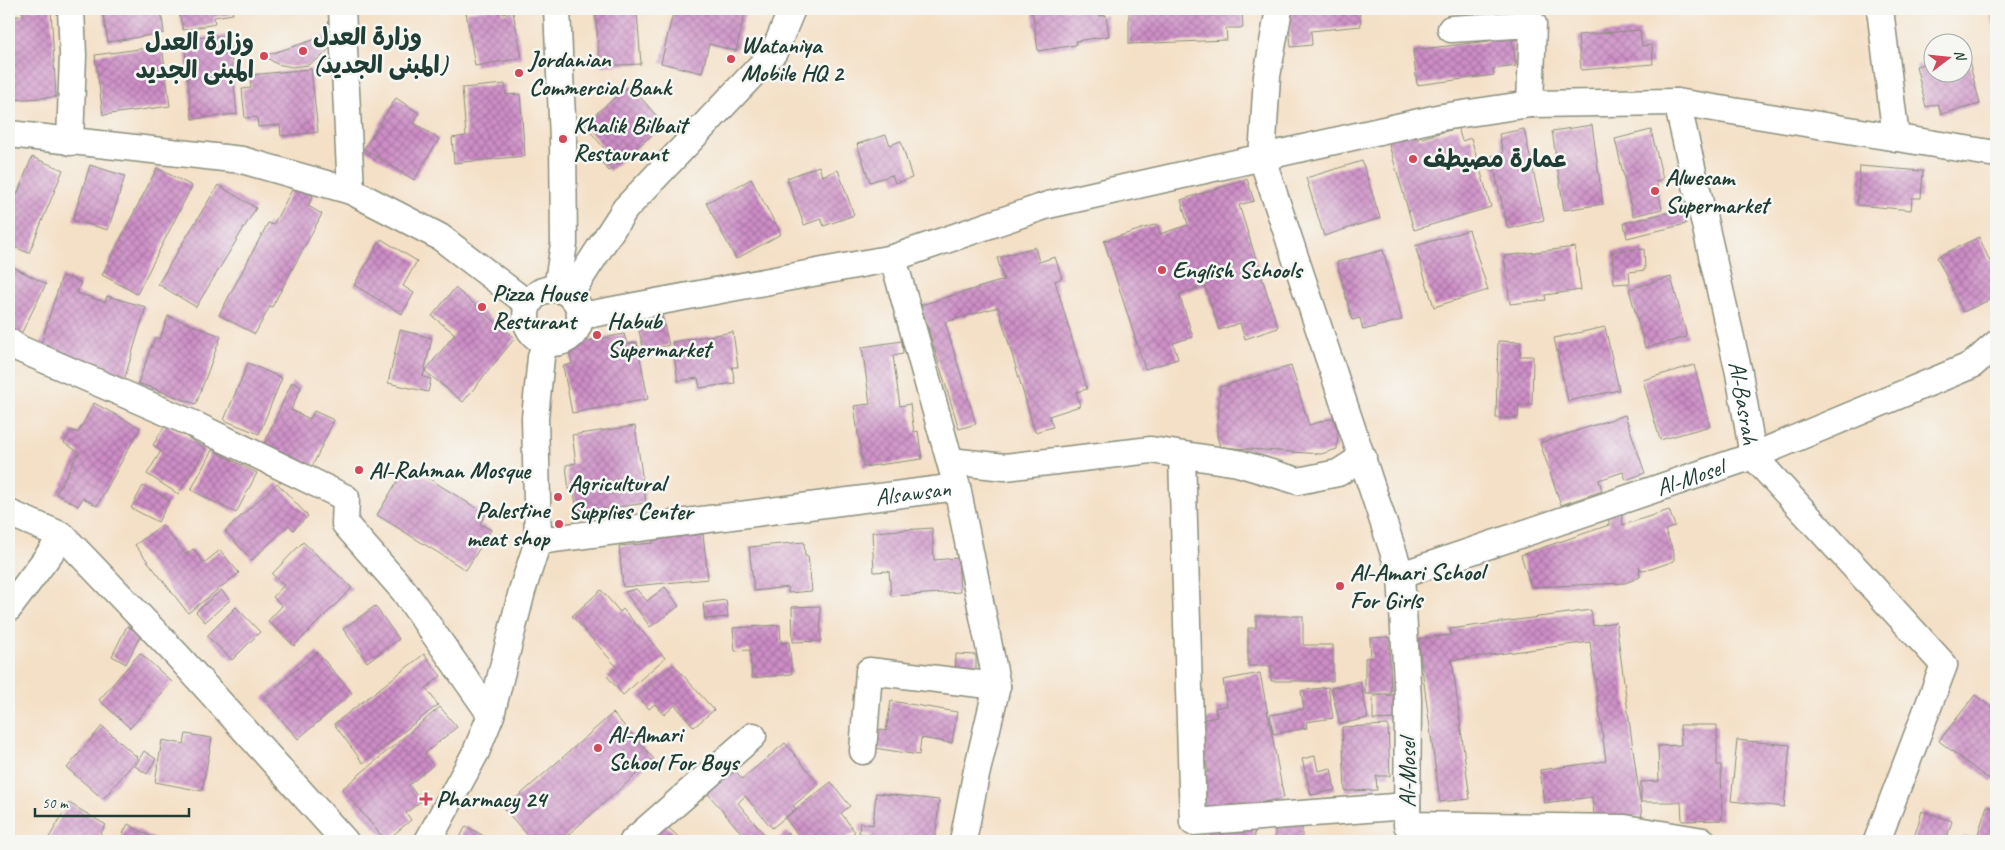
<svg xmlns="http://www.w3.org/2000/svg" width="2005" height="850" viewBox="0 0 2005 850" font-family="Caveat,'Playpen Sans Arabic',sans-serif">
<defs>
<pattern id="building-cross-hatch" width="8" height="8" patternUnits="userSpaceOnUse" patternTransform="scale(1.25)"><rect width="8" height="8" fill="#cd8dc6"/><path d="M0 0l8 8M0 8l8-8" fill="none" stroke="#a674a2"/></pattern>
</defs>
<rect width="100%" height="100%" fill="#f6f6f2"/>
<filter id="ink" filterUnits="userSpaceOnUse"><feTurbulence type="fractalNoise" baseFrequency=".02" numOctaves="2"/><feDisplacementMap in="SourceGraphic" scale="10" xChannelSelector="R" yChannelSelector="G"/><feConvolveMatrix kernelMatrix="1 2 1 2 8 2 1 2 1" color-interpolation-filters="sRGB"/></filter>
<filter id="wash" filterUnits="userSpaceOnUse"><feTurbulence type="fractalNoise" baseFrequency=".0096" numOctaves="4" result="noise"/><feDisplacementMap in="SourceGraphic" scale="20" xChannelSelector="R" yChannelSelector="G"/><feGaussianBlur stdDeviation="1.12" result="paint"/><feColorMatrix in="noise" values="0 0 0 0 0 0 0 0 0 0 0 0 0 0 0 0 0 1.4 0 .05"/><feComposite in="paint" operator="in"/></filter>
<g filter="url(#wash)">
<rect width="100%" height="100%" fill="#f4e0c6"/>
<g id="blocks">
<path fill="url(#building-cross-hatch)" d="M23,9H51L56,97L10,100L9,16H23Z
M102,9H161L164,33L108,42Z
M178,9H232L233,14L214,17L215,24L183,30Z
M487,9H502L503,14L513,12L522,58L475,66L466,12Z
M595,9H645V12H637L641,64L600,66Z
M674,9H746L736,51L709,44L702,73L661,63Z
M1032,9H1098L1099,16L1106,15L1109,36L1076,41V45L1038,51Z
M1129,9H1242L1243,28H1226L1227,40L1129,44Z
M1288,9H1359L1361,26L1311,31L1312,45L1291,47Z
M1487,9H1522L1523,12L1489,18Z
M1989,9H1996V33Z
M1640,30L1642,46L1652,45L1653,64L1581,70L1578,35Z
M338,32L332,46L321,57L308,65L292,67L277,64L264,56Z
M1489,34L1524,38L1512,39L1516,66L1493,69L1494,75L1417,85L1413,50L1489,41Z
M229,35L237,114L192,119L184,39Z
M162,46L170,106L103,115L95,55Z
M1968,57L1980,104L1941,114L1938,104L1926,107L1916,66L1932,62V72H1962V58Z
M311,69L318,132L281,136L280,125L258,127L257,117L245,118L242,89L251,88L250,75Z
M505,84L506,95L520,94L525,156L454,163L452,138L466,136L462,88Z
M630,85L664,125L609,171L596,156L604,148L584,124Z
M396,98L419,113L414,123L439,139L414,180L364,149Z
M1592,125L1603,204L1564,210L1552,131Z
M1458,128L1462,141L1471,138L1491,207L1414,230L1387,138L1415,130L1418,139Z
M1524,129L1544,220L1508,229L1491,156L1503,153L1499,134Z
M1651,130L1663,179L1656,181L1662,209L1633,216L1615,139Z
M886,135L890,145L901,141L912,178L895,183L892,175L870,182L857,144Z
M32,157L63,170L29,253L9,245V215Z
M1362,161L1380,218L1324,236L1306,178Z
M90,165L125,176L108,230L73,220Z
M819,166L822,176L838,170L854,215L824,226L821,219L804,225L787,178Z
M1860,166L1923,171L1921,198H1912L1911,210L1857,205Z
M157,168L192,186L137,294L102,275Z
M751,179L781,234L736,259L706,203Z
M1247,179L1254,201L1239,205L1278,328L1245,339L1240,323L1219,330L1205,286L1179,294L1193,337L1173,343L1178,359L1145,369L1104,241L1157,224L1160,234L1188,225L1181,200Z
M218,185L256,208L196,307L158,284Z
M294,186L313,196L308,206L322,214L272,307L270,306L255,334L219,315L268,223L273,225Z
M1682,209L1686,224L1627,238L1624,223Z
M1469,230L1488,290L1434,307L1415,246Z
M1979,237L1996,275V297L1963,312L1937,257Z
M381,239L417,261L403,286L414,293L402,314L354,285Z
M1035,247L1039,262L1055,257L1062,278L1055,281L1087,389L1076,392L1080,406L1049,416L1053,427L1035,432L998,307L945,322L976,424L959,429L921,305L1004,280L997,258Z
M1575,247L1581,290L1545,295L1546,300L1510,304L1504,256Z
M1644,249L1645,270L1629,272L1630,283L1614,284L1612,251Z
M1383,250L1402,320L1363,330L1360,318L1352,320L1337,262Z
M9,265L46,284L19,338L9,333Z
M62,276L81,282L77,293L105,302L107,296L146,307L124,380L38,353Z
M1671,277L1687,337L1645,348L1629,289Z
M455,288L515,338L463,402L425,371L455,334L432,316Z
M660,308L669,345L644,351L635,315Z
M168,316L221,336L196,404L138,383L155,337L160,339Z
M1605,327L1619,390L1568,401L1554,338Z
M400,330L432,338L423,377L431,379L428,392L388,383Z
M733,332L738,367H732L735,383L700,388L698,378L678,381L672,342Z
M624,334L627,344L637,342L648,399L572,413L563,366L572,364L568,345Z
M902,341L903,354L893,356L900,406L910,404L914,432L918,431L922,459L863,467L854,406L870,404L862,347Z
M1498,341L1521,342L1520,356H1533L1532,405H1519L1518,418H1496Z
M248,363L282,378L259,434L224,420Z
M1694,365L1710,426L1660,440L1643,380Z
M1291,366L1309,425L1333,418L1338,432L1337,449L1321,454L1220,447L1217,436L1220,387Z
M292,382L301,387L291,410L310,419L314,411L334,420L311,469L263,446Z
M94,403L140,428L97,506L83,498L78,506L56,494L79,452L64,443L71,430L78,433Z
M1625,415L1645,473L1626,480L1623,472L1599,480L1602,491L1561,505L1540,443Z
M166,424L206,449L178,494L147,474L161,451L153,445Z
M635,426L646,503L577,513L574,491H569L566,465L576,463L572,435Z
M212,450L257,473L236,513L191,490Z
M407,465L486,514L480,524L491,530L466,570L377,515Z
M277,483L308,516L293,530L289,525L252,560L225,531Z
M143,486L170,500L158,522L131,508Z
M1621,507L1623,525L1669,510L1675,526L1665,530L1674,553V561L1651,569L1641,570L1639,566L1640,577L1625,583L1531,587L1521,555L1609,525V512Z
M162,525L186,555L193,549L204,563L220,550L239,573L188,613L135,545Z
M932,528L934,560L958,558L960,592L891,596L889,571L874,572L872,532Z
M703,534L708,579L623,587L619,546L653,543V539Z
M303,542L352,588L294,646L268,621L282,606L273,597L284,585L272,574Z
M804,542L805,556H808L812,591L788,593V587L754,591L749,547Z
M665,587L679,606L650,627L625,592L636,589L647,601Z
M221,590L230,600L205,622L196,612Z
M601,590L620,612L623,609L665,658L623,695L607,676L617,667L572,616Z
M726,600L728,617L705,619L703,603Z
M375,606L399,639L367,662L343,629Z
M820,606L821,641L793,642L792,607Z
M236,607L260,632L232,660L207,636Z
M1591,610L1593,626L1616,622L1642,816L1595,822L1592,797L1544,803L1540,770L1606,761L1590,642L1452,660L1470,799L1440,802L1418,639L1451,635L1450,629Z
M1256,616H1303V645H1333V681H1271V666H1248V628H1256Z
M780,625L781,643L789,642L792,674L752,678L750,650L735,651L733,628Z
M127,626L141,634L126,664L112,656Z
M1389,637L1391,694H1365V658H1371L1370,638Z
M317,652L352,693L298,739L263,698Z
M140,653L172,682L130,728L99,700Z
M424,654L441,676L426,688L438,705L363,763L334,724Z
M956,654L976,655V676H955Z
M674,665L714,710L694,727L675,705L664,715L655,704L649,709L638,696Z
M1260,673L1284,798L1204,814L1196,774L1208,772L1196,721L1217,717L1215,708L1227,705L1223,680Z
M1360,681L1368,718L1340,724L1331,688Z
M1328,687L1333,718L1306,722L1307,728L1273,734L1270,715L1304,709L1301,691Z
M1395,695L1396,719L1373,720V696Z
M1975,695L1996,711L1995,723L1996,724V777L1992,782L1939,741Z
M891,701L957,712L952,743L921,738L919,755L874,748L877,729L886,731Z
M440,707L457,727L424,754L433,765L409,785L421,801L406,813L411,820L386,841L342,789Z
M613,713L654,759L561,841H533L504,809Z
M1388,725L1390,776H1376L1377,790L1345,791L1342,727Z
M1680,725H1717V765H1721L1722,820L1682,821L1681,802H1641V782L1659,781L1658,746L1681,745Z
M102,726L138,758L103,799L67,768Z
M186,734L212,738L202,791L155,782L162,740L184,744Z
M1737,740L1790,745L1784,807L1731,801Z
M785,743L819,784L793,806L796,809L772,828L745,796L738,803L767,838L764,841H748L703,788L731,765L742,779Z
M144,751L156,759L147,774L135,766Z
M1315,756L1318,771L1331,768L1335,790L1311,795L1302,759Z
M831,782L850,806L841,813L855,832L843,841H803L785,818Z
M876,793L939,800L935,841H871L872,835L859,833L860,823L873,825Z
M69,803L106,825L96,841H47Z
M1987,806L1996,809V841H1962L1964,836L1976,840Z
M1922,811L1952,821L1946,841H1913Z
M1254,821L1255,841H1206L1205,823Z
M662,822L683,841H646Z
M1275,822H1302V841H1275Z
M128,824L158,841H119Z
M466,826L493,841H458Z
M787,832L794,841H774Z
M1491,832L1492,841H1397V838Z"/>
</g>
</g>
<g filter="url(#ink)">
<use href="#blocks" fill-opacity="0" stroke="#8a8e7d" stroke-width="1"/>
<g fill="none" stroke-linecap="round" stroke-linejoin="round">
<g stroke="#8a8e7d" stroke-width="29">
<g id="minor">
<path d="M342,9L351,191"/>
<path d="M1279,9L1267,76L1262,158L1401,575L1408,700L1407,825L1625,828L1703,841"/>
<path d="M1880,9L1896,138"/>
<path d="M1451,29L1533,24L1530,104"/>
<path id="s1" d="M1677,102L1739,373L1753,456"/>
<path d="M9,134L242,160L351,191L440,237L528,304"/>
<path d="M70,142L73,55L71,9"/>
<path d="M893,258L1048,205L1442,117L1530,104L1677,102L1996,154"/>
<path d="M557,288L564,244L563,139L557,9"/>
<circle cx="553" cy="316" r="27"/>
<path d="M570,294L625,209L774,52L792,9"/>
<path d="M581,316L893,258L957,487"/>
<path d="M9,342L20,349L191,423L346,498L345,524L404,591L491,715"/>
<path d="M1182,456L1193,822L1407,806"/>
<path d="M1753,456L1944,665L1877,841"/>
<path d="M950,461L1005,467L1151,450L1238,463L1298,481L1338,473L1363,457"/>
<path d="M9,513L63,536L177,655L345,841"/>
<path id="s2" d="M538,541L957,487L997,686L976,775L963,841"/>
<path id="s3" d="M1401,575L1753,456L1972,365L1996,344"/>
<path d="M9,608L63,536"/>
<path d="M863,751L869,671L997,686"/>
<path d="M428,841L476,752L491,715L522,591L538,541L535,418L541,357L545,342"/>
<path d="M633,841L753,736"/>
</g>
</g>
<use href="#minor" stroke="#fff" stroke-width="26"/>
</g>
</g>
<g fill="#d1495b" stroke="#f6f6f2" stroke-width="2">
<circle cx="303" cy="51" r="5"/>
<circle cx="264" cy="56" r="5"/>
<circle cx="731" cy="59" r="5"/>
<circle cx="519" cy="73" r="5"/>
<circle cx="563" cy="139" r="5"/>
<circle cx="1413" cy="159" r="5"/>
<circle cx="1655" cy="191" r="5"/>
<circle cx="1162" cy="270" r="5"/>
<circle cx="482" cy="307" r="5"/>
<circle cx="597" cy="335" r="5"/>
<circle cx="359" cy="470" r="5"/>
<circle cx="558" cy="497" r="5"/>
<circle cx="559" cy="524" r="5"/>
<circle cx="1340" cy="586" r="5"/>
<circle cx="598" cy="748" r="5"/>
<path d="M423.5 791.5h5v5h5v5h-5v5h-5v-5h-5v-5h5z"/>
</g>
<g text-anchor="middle" stroke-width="5" stroke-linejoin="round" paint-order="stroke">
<g font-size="24" font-weight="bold" fill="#1f3d34" stroke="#f6f6f2" text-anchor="start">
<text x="313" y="45">وزارة العدل<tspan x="313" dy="28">(المبنى الجديد)</tspan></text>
<text x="254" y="50" text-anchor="end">وزارة العدل<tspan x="254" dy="28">المبنى الجديد</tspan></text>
<text x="741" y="53">Wataniya<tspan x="741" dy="28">Mobile HQ 2</tspan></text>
<text x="529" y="67">Jordanian<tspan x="529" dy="28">Commercial Bank</tspan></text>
<text x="573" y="133">Khalik Bilbait<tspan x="573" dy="28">Restaurant</tspan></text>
<text x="1423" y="167">عمارة مصيطف</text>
<text x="1665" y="185">Alwesam<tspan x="1665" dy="28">Supermarket</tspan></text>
<text x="1172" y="278">English Schools</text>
<text x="492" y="301">Pizza House<tspan x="492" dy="28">Resturant</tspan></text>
<text x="607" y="329">Habub<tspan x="607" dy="28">Supermarket</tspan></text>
<text x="369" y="478">Al-Rahman Mosque</text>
<text x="568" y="491">Agricultural<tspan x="568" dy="28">Supplies Center</tspan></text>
<text x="549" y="518" text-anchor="end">Palestine<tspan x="549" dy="28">meat shop</tspan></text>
<text x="1350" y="580">Al-Amari School<tspan x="1350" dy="28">For Girls</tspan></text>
<text x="608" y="742">Al-Amari<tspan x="608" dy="28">School For Boys</tspan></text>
<text x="436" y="807">Pharmacy 24</text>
</g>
<g font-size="24" fill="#1f3d34" stroke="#f6f6f2">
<text dy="8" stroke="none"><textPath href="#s1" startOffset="308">Al-Basrah</textPath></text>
<text dy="8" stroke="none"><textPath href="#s3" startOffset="305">Al-Mosel</textPath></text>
<text dy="8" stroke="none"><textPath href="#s2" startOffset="378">Alsawsan</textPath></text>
<text transform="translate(1407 773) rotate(-90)" y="8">Al-Mosel</text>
</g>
</g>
<rect width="2005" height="850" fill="none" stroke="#f6f6f2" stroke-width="30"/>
<g transform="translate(1948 58) rotate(74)"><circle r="24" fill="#f6f6f2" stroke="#a0aca6"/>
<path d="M0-4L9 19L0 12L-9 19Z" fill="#d1495b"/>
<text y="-8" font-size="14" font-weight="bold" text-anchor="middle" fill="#1f3d34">N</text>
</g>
<path d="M35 808v8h154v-8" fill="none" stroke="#1f3d34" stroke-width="2.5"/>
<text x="42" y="808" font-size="15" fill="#1f3d34" stroke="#f6f6f2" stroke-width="4" paint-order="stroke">50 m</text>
</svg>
